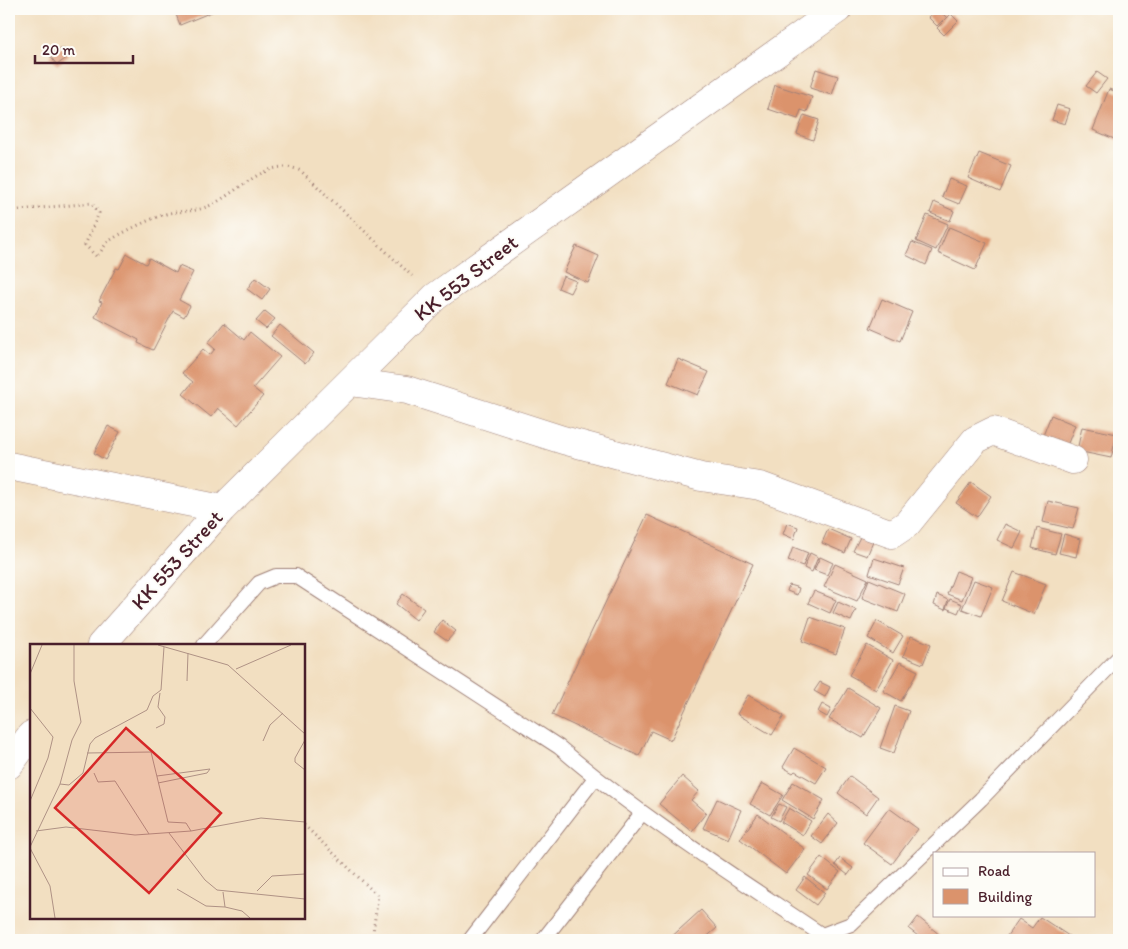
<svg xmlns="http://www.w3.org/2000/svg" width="1128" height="949" viewBox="0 0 1128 949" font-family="Itim,sans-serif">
<rect width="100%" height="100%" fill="#fdfcf7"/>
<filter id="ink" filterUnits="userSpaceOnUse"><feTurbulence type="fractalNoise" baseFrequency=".02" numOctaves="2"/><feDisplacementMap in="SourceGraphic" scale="10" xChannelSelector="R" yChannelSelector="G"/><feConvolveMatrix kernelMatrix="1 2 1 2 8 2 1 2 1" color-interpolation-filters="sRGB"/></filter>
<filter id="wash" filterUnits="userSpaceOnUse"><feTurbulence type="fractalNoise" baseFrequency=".0096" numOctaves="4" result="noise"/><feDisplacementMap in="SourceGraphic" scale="20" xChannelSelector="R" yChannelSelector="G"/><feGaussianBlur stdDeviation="1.12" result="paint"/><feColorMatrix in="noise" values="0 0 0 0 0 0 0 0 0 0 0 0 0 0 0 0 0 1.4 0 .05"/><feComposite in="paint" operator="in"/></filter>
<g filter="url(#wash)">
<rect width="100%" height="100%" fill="#f2dfc1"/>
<g id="blocks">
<path fill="#db936c" d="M174,9H219L180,25Z
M938,9L946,17L937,26L928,17Z
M951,14L958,21L944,35L937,28Z
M62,47L69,56L57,65L50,56Z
M816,69L838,76L832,95L810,88Z
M1097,72L1107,79L1096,93L1086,86Z
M775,85L812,97L807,112L801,110L798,119L768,109Z
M1109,89L1119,93V141L1093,130Z
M1057,105L1070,109L1065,124L1052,120Z
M804,115L819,120L813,140L797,134Z
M979,153L1011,166L1000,192L968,178Z
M949,179L967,186L959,204L942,197Z
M934,202L954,211L950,221L930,213Z
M927,215L948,224L936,250L916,241Z
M949,227L987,243L975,270L938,253Z
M912,242L932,250L926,265L906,255Z
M576,246L599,256L588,283L564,272Z
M127,254L146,264L149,258L176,273L179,266L193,272L179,300L190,306L184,317L173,311L153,350L138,343L139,340L95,317L102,302L99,301L116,268L119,269Z
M563,276L576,281L570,293L558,288Z
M255,278L270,289L262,300L247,289Z
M882,299L912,312L900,341L870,328Z
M265,311L275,319L266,329L256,321Z
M224,323L244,340L250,332L280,357L253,388L263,396L238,425L218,408L211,417L183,394L193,382L182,373L203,349L210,355L215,349L208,343Z
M280,325L314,353L305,364L271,336Z
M678,359L709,372L698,395L668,383Z
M1051,415L1075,425L1065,451L1041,441Z
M108,426L120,432L105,460L94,453Z
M1082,427L1117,434L1111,458L1077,451Z
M971,482L991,496L977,517L956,503Z
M1048,501L1079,508L1073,529L1043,522Z
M647,515L753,564L671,740L651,731L639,756L552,715Z
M787,523L798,527L794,539L783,534Z
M1005,524L1022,532L1014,548L997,540Z
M1037,528L1061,534L1055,554L1032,548Z
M828,529L851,539L845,553L822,543Z
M1064,534L1080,539L1076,557L1059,553Z
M860,537L873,542L867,556L853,551Z
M793,547L808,553L803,566L788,561Z
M810,553L818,557L812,572L804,568Z
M820,557L833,563L827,575L814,570Z
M874,558L904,568L898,584L869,574Z
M835,564L868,579L857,601L824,587Z
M956,571L971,577L962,600L947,594Z
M1014,572L1046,584L1034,614L1002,601Z
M869,579L905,594L898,612L862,598Z
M974,580L993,587L981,616L962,609Z
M789,585L799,588L797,595L787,591Z
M814,591L836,600L830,613L808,603Z
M403,594L424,609L416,620L396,604Z
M937,595L948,600L945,610L934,605Z
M950,599L962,604L958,613L946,608Z
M838,602L856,610L851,621L833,613Z
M810,617L845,629L836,654L802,641Z
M442,620L456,631L447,641L434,632Z
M877,621L903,636L893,653L868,638Z
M911,636L931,644L923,664L903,656Z
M867,645L893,660L876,690L849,675Z
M900,662L918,671L901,701L883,691Z
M820,682L830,687L825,697L814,691Z
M848,688L881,708L863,738L829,719Z
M748,695L784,716L772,735L737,714Z
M822,704L831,709L827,717L818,712Z
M895,706L909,711L894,753L880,748Z
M794,748L826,767L816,783L795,771L793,773L783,767Z
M682,776L699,791L691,800L706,813L692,831L659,804Z
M850,776L878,797L866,814L838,793Z
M793,782L824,800L813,819L782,800Z
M762,783L783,795L770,815L750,804Z
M717,799L741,810L728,839L703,828Z
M779,804L786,807L779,821L771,817Z
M789,808L811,821L803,835L781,822Z
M889,808L918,829L892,864L863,843Z
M758,814L805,849L786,874L740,839Z
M828,814L838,823L822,844L811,836Z
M821,857L840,872L827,889L808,875Z
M840,858L853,868L848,875L835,865Z
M805,877L825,893L816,905L796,890Z
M701,910L717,928L703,940H668Z
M918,917L946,940H923L909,929Z
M1040,917L1075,940H1004L1019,919L1032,928Z"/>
</g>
</g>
<g filter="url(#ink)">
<use href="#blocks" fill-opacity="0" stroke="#9e7f76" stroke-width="1"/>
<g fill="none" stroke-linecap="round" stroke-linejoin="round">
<g stroke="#9e7f76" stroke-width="16">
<path id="lane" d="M204,645L259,583L276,576H296L559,747C641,817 733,875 822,935L851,924L981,799L1119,657
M470,940L595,778
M543,940L642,813"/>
</g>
<g stroke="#9e7f76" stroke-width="29">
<path id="street" d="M350,382L407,390L563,440L701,477L760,486L892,534L907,524L975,440L993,431L1073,460
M9,466L222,509
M101,645L222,509L435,297L838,9
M9,765L31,735"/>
</g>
<path stroke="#9e7f76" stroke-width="3" stroke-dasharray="1 4" stroke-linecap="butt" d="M9,211L92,203L99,213L85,245L97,257C100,253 104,246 108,242C116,235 160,214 170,213C187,210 193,213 211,205C239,192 269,155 301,171L412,276
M304,825L378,896L372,940"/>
<use href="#lane" stroke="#fff" stroke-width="14"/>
<use href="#street" stroke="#fff" stroke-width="28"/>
</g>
</g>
<g text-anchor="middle" stroke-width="4" stroke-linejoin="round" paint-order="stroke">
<g font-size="21" fill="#4a1f2b" stroke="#fdfcf7">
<text transform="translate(466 278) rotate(-38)" y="7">KK 553 Street</text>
<text transform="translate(177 560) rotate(-48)" y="7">KK 553 Street</text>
</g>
</g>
<g transform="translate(30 644)">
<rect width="275" height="275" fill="#f2dfc1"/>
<path fill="none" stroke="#af9285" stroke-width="1" d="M128,1L198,21L275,90M206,25L261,1M0,30L12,1M157,37L158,9M0,64L23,93L18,114L0,157M126,84L134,80L135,73L128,63L130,49M275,96L265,114V118L275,126M233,97L240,81L253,69M57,109L121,108L138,178L156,179L161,187M64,129L68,138L85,137L119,190M127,132L180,125L177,129L128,139M30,140L39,141L53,129L60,100L65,94L117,66L123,52L131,46L134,3M6,187L36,183L105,191L161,187L231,174L275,178M139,189L175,236L187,246L275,255M0,203L30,140L42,96L51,78L44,37V1M0,204L20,242L25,274M147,245L176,262L195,263M227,247L242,232L275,230M193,248L195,263L212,267L220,274"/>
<path fill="#d62828" fill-opacity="0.15" stroke="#d62828" stroke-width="2.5" d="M96,84L191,169L119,249L25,164Z"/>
<rect width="275" height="275" fill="none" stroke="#4a1f2b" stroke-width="2.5"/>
</g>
<rect width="1128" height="949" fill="none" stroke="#fdfcf7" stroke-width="30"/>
<rect x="933" y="852" width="162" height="65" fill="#fdfcf7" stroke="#b5a4a5"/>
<rect x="943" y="868" width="25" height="8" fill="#ffffff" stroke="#b5a4a5"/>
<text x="978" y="876" font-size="15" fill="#4a1f2b">Road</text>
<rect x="943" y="889" width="25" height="15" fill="#db936c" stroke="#b5a4a5"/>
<text x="978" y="902" font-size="15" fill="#4a1f2b">Building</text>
<path d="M35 55v8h98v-8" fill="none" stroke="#4a1f2b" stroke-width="2.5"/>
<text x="42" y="55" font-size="15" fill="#4a1f2b" stroke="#fdfcf7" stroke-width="4" paint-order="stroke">20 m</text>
</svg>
